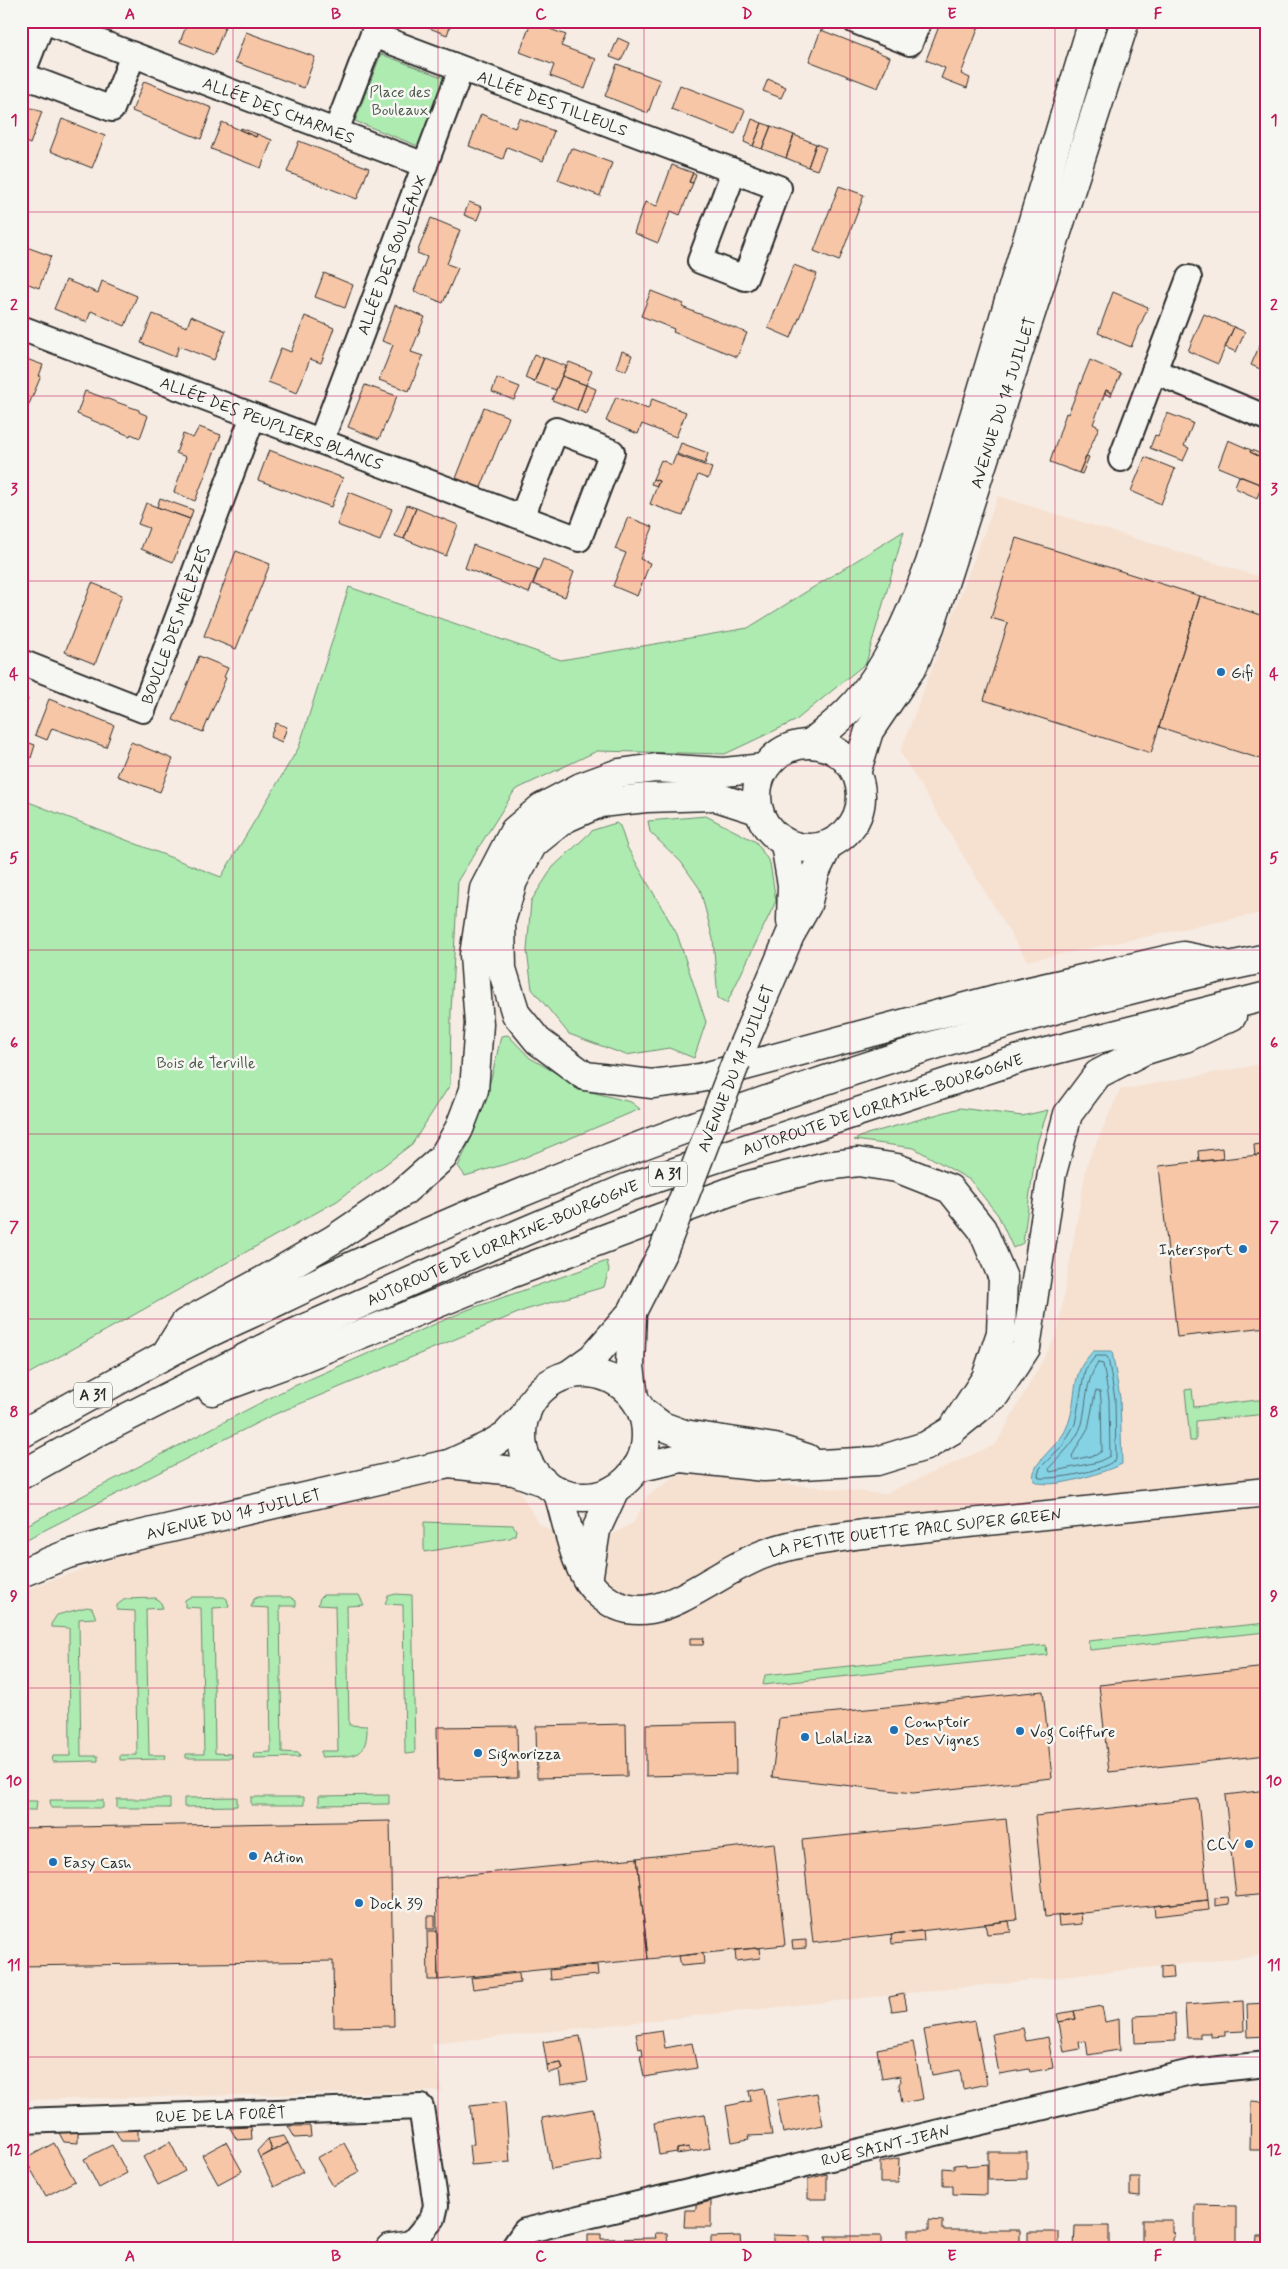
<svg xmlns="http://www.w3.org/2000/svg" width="1288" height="2269" viewBox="0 0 1288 2269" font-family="Mynerve,sans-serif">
<rect width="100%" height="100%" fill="#f6ece3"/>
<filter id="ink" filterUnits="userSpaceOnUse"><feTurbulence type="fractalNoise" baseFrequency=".02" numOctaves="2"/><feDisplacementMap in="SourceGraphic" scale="10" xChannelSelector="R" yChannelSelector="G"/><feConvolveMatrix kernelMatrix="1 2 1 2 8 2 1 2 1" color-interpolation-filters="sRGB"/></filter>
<g filter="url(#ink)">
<path fill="#f6e1d1" d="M998,496L1267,579V912L1027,961L900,752Z
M1267,1063V1955L432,2044L442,2091L21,2100V1591L131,1552L388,1489L485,1471L514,1482L538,1523L562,1537L604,1539L634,1522L648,1495L678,1475L710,1476L884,1494L996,1444L1057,1334L1087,1163L1120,1090Z"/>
<path fill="#adebb1" stroke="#6c8b6e" d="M381,54L444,78L418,146L355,121Z
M904,531L866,663L795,721L725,754L597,751L515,790L458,880L451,1011L450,1085L412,1144L337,1201L21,1378V799L221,877L299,747L349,587L561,660L748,628Z
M706,816L756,842L770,863L776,901L727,1003L718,998L713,939L700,889L681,862L650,832L648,821Z
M616,823L620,826L627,847L677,934L706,1022L694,1058L669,1048L626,1055L569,1034L532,989L527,951L531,901L553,867L593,830Z
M508,1035L530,1058L587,1091L631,1102L640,1109L516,1161L465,1176L458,1166C480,1123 491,1083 501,1036Z
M960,1108L1022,1116L1048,1110L1037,1143L1023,1243L1013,1248L998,1215L970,1180L914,1148L854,1140L867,1134Z
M607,1261L609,1270L604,1287L525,1310L273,1415L21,1542V1528L285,1390L467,1310Z
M1192,1389L1194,1407L1267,1399V1414L1196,1421V1441H1190L1185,1390Z
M424,1522L513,1525L516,1530L515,1535L510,1538L424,1552Z
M396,1594L412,1595L415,1753L405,1754L403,1605L385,1604L388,1596Z
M323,1595H359L364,1605L347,1606L349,1725L367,1726C368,1762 349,1755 321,1757V1751H338L335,1606L318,1605L320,1598Z
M190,1597H224L227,1599L229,1607L213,1608L215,1753L232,1754V1758H186V1754H204L201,1608L185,1607V1600Z
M258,1597H290L296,1601V1606H280L282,1752L299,1753L300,1757L253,1758L254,1753L271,1752L269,1608L251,1607L254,1599Z
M156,1598L161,1603L163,1608L146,1609L149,1755H166L165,1759L120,1760V1755H137L135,1611L117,1610V1605L125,1599Z
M87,1607L92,1608L96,1618L79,1619L81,1756H98V1761L52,1762L53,1756H70L69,1628L51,1627V1624L57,1615Z
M1267,1623V1632L1090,1650L1088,1641Z
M1046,1645L1047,1655L763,1685L765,1675Z
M389,1795V1804L319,1805V1796Z
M237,1797V1806L184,1807V1798Z
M251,1797H304V1805H251Z
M117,1799H170V1808H117Z
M50,1800H103V1808H51Z
M21,1801H37L36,1810H21Z"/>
<path fill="#85d2e5" stroke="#618f9b" d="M1093,1351H1112L1120,1398L1122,1464C1104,1472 1052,1491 1034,1481C1029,1464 1057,1447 1065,1431C1076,1411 1072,1384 1081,1367C1084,1361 1089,1356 1093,1351Z"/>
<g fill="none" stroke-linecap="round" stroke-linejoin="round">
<path stroke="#4f6e75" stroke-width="1" d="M1096,1356H1106L1108,1358L1115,1399L1116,1460C1098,1472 1061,1479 1039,1478L1038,1475L1040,1468L1063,1445L1075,1424L1085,1370Z
M1098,1363L1103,1364L1109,1399L1110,1456L1098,1462L1050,1472L1049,1468C1061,1455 1076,1442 1082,1424C1087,1403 1085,1381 1098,1363Z
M1096,1391L1100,1392L1101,1400L1102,1451L1096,1455L1073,1460L1072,1456L1088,1428Z"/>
</g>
<path fill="#f7c6a7" stroke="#2b2b2b" d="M153,21H165L164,25Z
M188,21H218L226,24L214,55L180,42Z
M418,21H452L447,35L417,23Z
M941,21H981L961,74L970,78L967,88L941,78L945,68L926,60Z
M531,22L566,35L561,46L596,59L585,89L550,76L554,65L520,52Z
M821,30L890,57L878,88L809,61Z
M246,32L315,57L304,88L235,62Z
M618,38L629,43L621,61L610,57Z
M617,64L660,80L648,113L605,96Z
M768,79L786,87L781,98L763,91Z
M144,81L212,108L201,139L132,111Z
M680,85L745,110L735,134L671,109Z
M21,104L42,112L30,144L21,140Z
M481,114L515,128L519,118L554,131L543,161L507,147L503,159L469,146Z
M62,119L105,136L92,168L50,151Z
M752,119L762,123L753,146L744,142Z
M222,122L256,137L257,134L272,140L261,168L211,149Z
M762,123L771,126L762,149L753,146Z
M771,126L794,135L786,158L762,149Z
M241,128L257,134L256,137L240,130Z
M794,135L816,144L808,167L786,158Z
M299,141L369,168L357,199L287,172Z
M816,144L826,148L817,170L808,167Z
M571,148L612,163L600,196L558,180Z
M672,165L693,173L689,182L693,183L680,215L671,211L658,243L634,233L645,202L657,206Z
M693,173L696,174L693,183L689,182Z
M839,186L864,195L839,261L814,251Z
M469,202L482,207L477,220L464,215Z
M431,218L460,230L447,264L458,268L443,303L414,291L427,257L417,253Z
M21,245L51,256L39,288L21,281Z
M794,265L817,274L791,338L768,328Z
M324,273L353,285L345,308L315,297Z
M66,280L98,293L102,281L137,296L125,326L91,311L87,322L54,309Z
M651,291L684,304L682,307L747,333L737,357L673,332L674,329L641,316Z
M1113,292L1148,307L1131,347L1098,333Z
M395,305L425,317L411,352L423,356L409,391L379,380L393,345L382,341Z
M153,314L187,327L191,316L226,331L214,360L179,346L175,357L141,343Z
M1204,314L1234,327L1218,364L1188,351Z
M305,316L334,328L321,363L310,359L297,393L268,382L281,348L291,352Z
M1234,327L1245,332L1236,352L1225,347Z
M1267,328V343L1262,340Z
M1262,340L1267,343V372L1251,365Z
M622,351L632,355L626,371L616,367Z
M534,354L544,358L534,382L525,378Z
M21,357L43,365L39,376H41L21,423Z
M544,358L566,366L556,390L534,382Z
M1090,360L1121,374L1112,393L1106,390L1093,424L1099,427L1079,473L1050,462L1066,413L1068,414Z
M569,362L592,371L586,385L562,376Z
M562,376L586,385L577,410L552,400Z
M497,378L520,387L514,400L492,392Z
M365,385L397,396L379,439L348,427Z
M586,385L596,389L587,414L577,410Z
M1106,390L1112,393L1111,396L1105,394Z
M85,391L139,410V412L148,416L140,438L131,434L130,436L77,414Z
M616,397L648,409L652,399L686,412L676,437L642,424L638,434L606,421Z
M484,407L509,417L480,490L455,481Z
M1167,413L1193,423L1184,446L1189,448L1183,461L1150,448L1155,435L1158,436Z
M199,427L221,435L195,501L174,492L186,457L176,453L183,434L193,438Z
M1228,440L1251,450L1250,452L1267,460V474L1262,485L1218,467Z
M681,443L708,453L705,464L677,454Z
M269,450L343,478L331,507L258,480Z
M1251,450L1267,456V460L1250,452Z
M676,455L712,468L708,479L698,475L683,516L650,504L659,481L653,479L661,460L672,465Z
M1086,456L1089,457L1082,474L1079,473Z
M1145,457L1175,469L1161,504L1131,491Z
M1267,474V487L1262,485Z
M1239,476L1262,485L1257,498L1237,489L1235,486Z
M653,479L659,481L657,486L651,484Z
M349,492L392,509L380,541L337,525Z
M160,498L193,510L190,519L157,507Z
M146,503L190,519L173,562L141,549L149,528L138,524Z
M407,505L416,508L404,539L395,536Z
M416,508L458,525L446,556L404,539Z
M628,517L653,527L640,559L650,563L637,596L613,586L626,553L615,549Z
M1016,538L1200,596L1151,753L984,700L1008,623L991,618Z
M473,545L538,569L529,593L465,568Z
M236,551L270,564L236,649L204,636Z
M543,559L574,572L565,597L533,584Z
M92,583L122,595L95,664L65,652Z
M1200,596L1267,617V761L1159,727Z
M199,656L228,668L224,677L226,678L203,732L173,720Z
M21,697L28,699L21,715Z
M49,699L114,725L106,747L52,728L47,740L35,735Z
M276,723L287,727L282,742L270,737Z
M24,741L35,745L31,758L21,753Z
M131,742L173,759L160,792L117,776Z
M1267,1143V1154L1255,1156L1254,1145Z
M1222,1148L1223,1159L1199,1161L1198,1151Z
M1267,1154V1327L1177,1337L1159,1166Z
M690,1638H704L703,1645H690Z
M1267,1667V1755L1109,1772L1099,1685Z
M1043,1691L1052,1778L913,1793L772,1777L779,1718Z
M735,1722L736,1774L646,1776V1724Z
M626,1724L627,1776L537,1778L536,1726Z
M517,1726L518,1778L438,1780L437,1727Z
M1267,1790V1894L1236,1897L1225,1795Z
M1198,1799L1208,1900L1045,1917L1035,1816Z
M1006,1819L1017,1920L813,1943L802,1840Z
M390,1821L394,2026L334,2027L333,1961L21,1966V1828Z
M774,1843L785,1945L648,1959L637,1858Z
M637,1858L648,1959L438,1980L436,1878Z
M1228,1897L1229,1904L1215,1906V1898Z
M1208,1900L1209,1910L1155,1916L1154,1906Z
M1081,1913L1082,1924L1059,1926L1058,1916Z
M427,1916H435V1929H427Z
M1009,1921L1011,1932L987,1934L985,1924Z
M427,1931H437L438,1980H428Z
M923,1931L924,1941L892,1944L891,1934Z
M806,1940V1948L793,1949L792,1941Z
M759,1948L760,1958L736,1961L735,1950Z
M703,1953L704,1964L681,1966L679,1956Z
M597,1965L598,1975L551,1980L550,1970Z
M1172,1965L1173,1978L1161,1979V1966Z
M519,1973L520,1983L473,1989L471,1978Z
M904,1994L907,2009L892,2011L889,1997Z
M1243,2001L1244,2031L1225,2032V2036L1211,2037V2033H1200V2038H1187L1185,2005Z
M1267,2003V2036L1248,2037L1247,2004Z
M1102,2006L1105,2022L1119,2019L1120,2051L1118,2050L1088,2055L1086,2041L1079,2042L1080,2049L1064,2052L1059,2022L1076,2019L1074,2011Z
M1074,2011L1076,2019L1059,2022L1057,2014Z
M1175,2014L1176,2041L1135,2043L1134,2016Z
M975,2021L987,2084L963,2089L960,2070L932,2075L924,2030Z
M1023,2028L1026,2041L1048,2037L1053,2068L1030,2072L1029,2069L999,2074L992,2034Z
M662,2030L665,2048L692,2043L697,2068L644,2077L640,2056H643L642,2048L639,2049L636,2034Z
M580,2036L588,2081L561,2085L559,2070L563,2069L561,2063L547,2065L543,2042Z
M913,2042L923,2099L902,2103L899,2084L901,2081L900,2076L882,2079L877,2049Z
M561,2063L563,2069L548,2073L547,2065Z
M764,2088L772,2135L748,2136L749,2139L732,2142L726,2106L751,2101L749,2091Z
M817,2093L823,2125L783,2133L777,2100Z
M1251,2101L1264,2102L1267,2150H1250Z
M505,2102L510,2162L471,2165L469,2145L474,2144L470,2106Z
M593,2109L602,2160L551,2169L542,2118Z
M1264,2113H1267V2121H1264Z
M704,2114L710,2148L690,2152L689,2147L677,2149V2152L659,2155L654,2123Z
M288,2126H310L311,2137L295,2138Z
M251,2127L252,2139L237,2140L230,2128Z
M138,2129V2141H121L115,2130Z
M58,2131H78V2143L64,2142Z
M284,2136L288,2143L272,2151L268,2139Z
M268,2139L272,2151L260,2158L257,2151Z
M170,2142L185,2171L158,2185L143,2157Z
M226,2142L242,2171L218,2184L202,2155Z
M54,2143L75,2181L46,2196L25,2159Z
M288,2143L303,2172L274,2187L260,2158Z
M344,2143L360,2172L333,2186L317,2158Z
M112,2145L127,2173L99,2188L84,2159Z
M689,2147L690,2152L677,2154V2149Z
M988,2152H1027V2179L988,2180Z
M899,2158L898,2183H880V2162Z
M966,2164V2166L987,2164V2195L953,2194V2186H943V2168L954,2169V2165Z
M827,2174V2199H808V2179Z
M1130,2177H1140V2196L1130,2195Z
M711,2201V2227H684L685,2210H696V2205Z
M1195,2205L1236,2206V2248L1195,2247Z
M929,2220L943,2221V2230H1020V2248H908V2230H929Z
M1142,2220H1172V2232L1174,2233L1172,2248H1142Z
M1075,2226H1109V2248H1074Z
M1028,2232H1059V2248H1028Z
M655,2233H667L668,2248H588V2234H601V2239L656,2238Z
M773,2235L811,2236V2248H773Z
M740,2236L741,2248H711V2237Z
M826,2236H881V2248H827Z
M1257,2236H1267V2248H1256Z"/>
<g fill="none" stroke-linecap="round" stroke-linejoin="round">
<g stroke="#2b2b2b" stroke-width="28">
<g id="street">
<path d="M43,21L22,75L112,109L133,55"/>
<path id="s1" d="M44,21L425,165"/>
<path d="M855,21L910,43L919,21"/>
<path id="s2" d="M373,35L734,171L779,188L745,278L700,261L734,171"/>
<path d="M336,131L378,21"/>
<path id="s3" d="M21,328L579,539L612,452L556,430L522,517"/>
<path d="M1154,371L1267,418"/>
<path id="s4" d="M321,441L461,69"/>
<path d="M1121,459L1189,278"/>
<path id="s5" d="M21,662L143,710L253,416"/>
<path id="s6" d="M21,2121L421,2107L436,2205L433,2218L410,2245"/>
<path id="s7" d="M514,2247L525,2231L1191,2072L1267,2064"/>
</g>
</g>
<g stroke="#2b2b2b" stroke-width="31">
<g id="secondary">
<circle cx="809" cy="796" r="52"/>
<path d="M810,744C823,733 836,723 848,711C888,670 910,616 930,563L1093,21"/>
<path id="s8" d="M856,773L869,731L913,666L930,627L1125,21"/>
<path d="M785,844L792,885L791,921"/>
<path d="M736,1062L790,935L807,905L815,873L828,846"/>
<path d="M632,1312L630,1366L634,1398"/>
<circle cx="584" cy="1435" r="62"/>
<path d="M568,1375L593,1357L632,1312L664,1249"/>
<path d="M449,1464L488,1446L506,1435L526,1414"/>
<path id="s9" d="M557,1490C567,1519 574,1570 596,1591C637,1631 680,1599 719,1577C732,1569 746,1562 759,1556C792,1542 828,1539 863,1534L1267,1492"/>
<path id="s10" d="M21,1573L68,1554L127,1538L439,1466L449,1464L514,1471L544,1482"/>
<path d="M588,1581L596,1530L615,1489"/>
<path d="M390,2248L410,2245L418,2248"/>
</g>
</g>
<g stroke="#2b2b2b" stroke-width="31">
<g id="highway">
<path d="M757,810L713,796L646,798L600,803L564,819L533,844L513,881L501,921L502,969L516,1014L538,1041L585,1076L652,1084L700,1078L999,998L1183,956L1223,964"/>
<path d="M165,1355L185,1323L264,1280L334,1239L402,1193L443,1157L459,1129L474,1090L479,1024L474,955L484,889L514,831L541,808L581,787L619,773L656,768L724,772L764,768"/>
<path d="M212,1391L302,1358L505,1276L745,1186L826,1166L858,1162L897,1168L950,1189L982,1229L1003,1278L1001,1333L986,1378L952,1430"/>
<path d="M642,1411L662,1426L684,1434L775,1448L807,1458"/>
<path d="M21,1434C68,1408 115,1382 163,1356C198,1337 235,1321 272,1304C411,1236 554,1177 699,1124C885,1057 1074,998 1267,958"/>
<path d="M636,1468L681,1458L764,1467L877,1461L926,1446L952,1430L995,1395L1026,1348L1052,1173L1068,1114L1098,1074L1143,1051L1185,1038L1232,1016"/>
<path id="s11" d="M21,1475L100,1431L290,1335L490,1246L629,1187L1019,1059L1267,996"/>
</g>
</g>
<use href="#street" stroke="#f6f6f2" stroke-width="24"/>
<use href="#secondary" stroke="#f6f6f2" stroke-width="28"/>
<use href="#highway" stroke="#f6f6f2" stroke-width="28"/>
<g stroke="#2b2b2b" stroke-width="31" stroke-linecap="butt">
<path id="secondary-bridge" d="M664,1249L736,1062"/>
</g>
<use href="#secondary-bridge" stroke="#f6f6f2" stroke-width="28"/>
</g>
</g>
<path fill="none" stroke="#c2185b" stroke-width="1" stroke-opacity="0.55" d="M233,21V2248M438,21V2248M644,21V2248M850,21V2248M1055,21V2248M21,212H1267M21,396H1267M21,581H1267M21,766H1267M21,950H1267M21,1134H1267M21,1319H1267M21,1504H1267M21,1688H1267M21,1872H1267M21,2057H1267"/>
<g fill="#1f6fb2" stroke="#f6f6f2" stroke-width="2">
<circle cx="1221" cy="672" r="5"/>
<circle cx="1243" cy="1249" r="5"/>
<circle cx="894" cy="1730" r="5"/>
<circle cx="1020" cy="1731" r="5"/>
<circle cx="805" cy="1737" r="5"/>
<circle cx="478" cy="1753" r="5"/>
<circle cx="1249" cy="1844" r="5"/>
<circle cx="253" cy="1856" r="5"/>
<circle cx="53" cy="1862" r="5"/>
<circle cx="359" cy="1903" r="5"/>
</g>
<g text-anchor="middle" stroke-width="5" stroke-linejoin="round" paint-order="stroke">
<g fill="#f6f6f2" stroke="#686867" stroke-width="1">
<rect x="649" y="1161.5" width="38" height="25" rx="4"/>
<rect x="74" y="1382.5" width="38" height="25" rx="4"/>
</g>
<g font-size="15" font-weight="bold" fill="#2b2b2b">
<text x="668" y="1179">A 31</text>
<text x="93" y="1400">A 31</text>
</g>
<g font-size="16" fill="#4c5b4c" stroke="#f6f6f2">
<text x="400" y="97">Place des<tspan x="400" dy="18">Bouleaux</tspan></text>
<text x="206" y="1068">Bois de Terville</text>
</g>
<g font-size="16" fill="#2b2b2b" stroke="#f6f6f2">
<text dy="6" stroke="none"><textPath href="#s2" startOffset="192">ALLÉE DES TILLEULS</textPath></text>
<text dy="6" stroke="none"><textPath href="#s1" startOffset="251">ALLÉE DES CHARMES</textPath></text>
<text dy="6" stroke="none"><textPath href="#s4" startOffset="199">ALLÉE DES BOULEAUX</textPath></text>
<text dy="6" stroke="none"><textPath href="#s8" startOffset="401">AVENUE DU 14 JUILLET</textPath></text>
<text dy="6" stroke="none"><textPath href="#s3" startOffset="268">ALLÉE DES PEUPLIERS BLANCS</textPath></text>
<text dy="6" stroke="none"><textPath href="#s5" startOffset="222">BOUCLE DES MÉLÈZES</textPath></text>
<text transform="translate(735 1068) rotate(-68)" y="6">AVENUE DU 14 JUILLET</text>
<text dy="6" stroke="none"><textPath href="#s11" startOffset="940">AUTOROUTE DE LORRAINE-BOURGOGNE</textPath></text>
<text dy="6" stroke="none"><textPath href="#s11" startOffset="535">AUTOROUTE DE LORRAINE-BOURGOGNE</textPath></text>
<text dy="6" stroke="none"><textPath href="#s10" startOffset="221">AVENUE DU 14 JUILLET</textPath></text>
<text dy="6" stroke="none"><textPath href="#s9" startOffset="449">LA PETITE OUETTE PARC SUPER GREEN</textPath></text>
<text dy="6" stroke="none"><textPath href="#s6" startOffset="200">RUE DE LA FORÊT</textPath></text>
<text dy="6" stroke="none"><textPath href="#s7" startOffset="390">RUE SAINT-JEAN</textPath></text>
</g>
<g font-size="16" fill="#2b2b2b" stroke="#f6f6f2" text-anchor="start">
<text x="1231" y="678">Gifi</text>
<text x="1233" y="1255" text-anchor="end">Intersport</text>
<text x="904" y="1727">Comptoir<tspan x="904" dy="18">Des Vignes</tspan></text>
<text x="1030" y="1737">Vog Coiffure</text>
<text x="815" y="1743">LolaLiza</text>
<text x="488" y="1759">Signorizza</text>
<text x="1239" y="1850" text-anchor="end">CCV</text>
<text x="263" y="1862">Action</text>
<text x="63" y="1868">Easy Cash</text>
<text x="369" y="1909">Dock 39</text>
</g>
</g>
<rect width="1288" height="2269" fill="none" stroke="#f6f6f2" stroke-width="55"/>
<rect x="28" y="28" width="1232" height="2214" fill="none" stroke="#c2185b" stroke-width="2"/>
<g font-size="16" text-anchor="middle" font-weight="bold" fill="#c2185b">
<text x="130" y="19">A</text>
<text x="336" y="19">B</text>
<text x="541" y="19">C</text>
<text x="747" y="19">D</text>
<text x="952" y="19">E</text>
<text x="1158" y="19">F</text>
<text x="14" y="125">1</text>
<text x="1274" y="125">1</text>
<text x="14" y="310">2</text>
<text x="1274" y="310">2</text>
<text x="14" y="494">3</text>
<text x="1274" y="494">3</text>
<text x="14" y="679">4</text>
<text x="1274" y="679">4</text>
<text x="14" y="863">5</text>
<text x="1274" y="863">5</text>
<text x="14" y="1048">6</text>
<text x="1274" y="1048">6</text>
<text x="14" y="1232">7</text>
<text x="1274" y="1232">7</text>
<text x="14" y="1417">8</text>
<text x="1274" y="1417">8</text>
<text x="14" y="1601">9</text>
<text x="1274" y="1601">9</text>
<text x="14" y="1786">10</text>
<text x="1274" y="1786">10</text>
<text x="14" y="1970">11</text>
<text x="1274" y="1970">11</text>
<text x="14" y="2155">12</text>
<text x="1274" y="2155">12</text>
<text x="130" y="2261">A</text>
<text x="336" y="2261">B</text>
<text x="541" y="2261">C</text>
<text x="747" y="2261">D</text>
<text x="952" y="2261">E</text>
<text x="1158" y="2261">F</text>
</g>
</svg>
